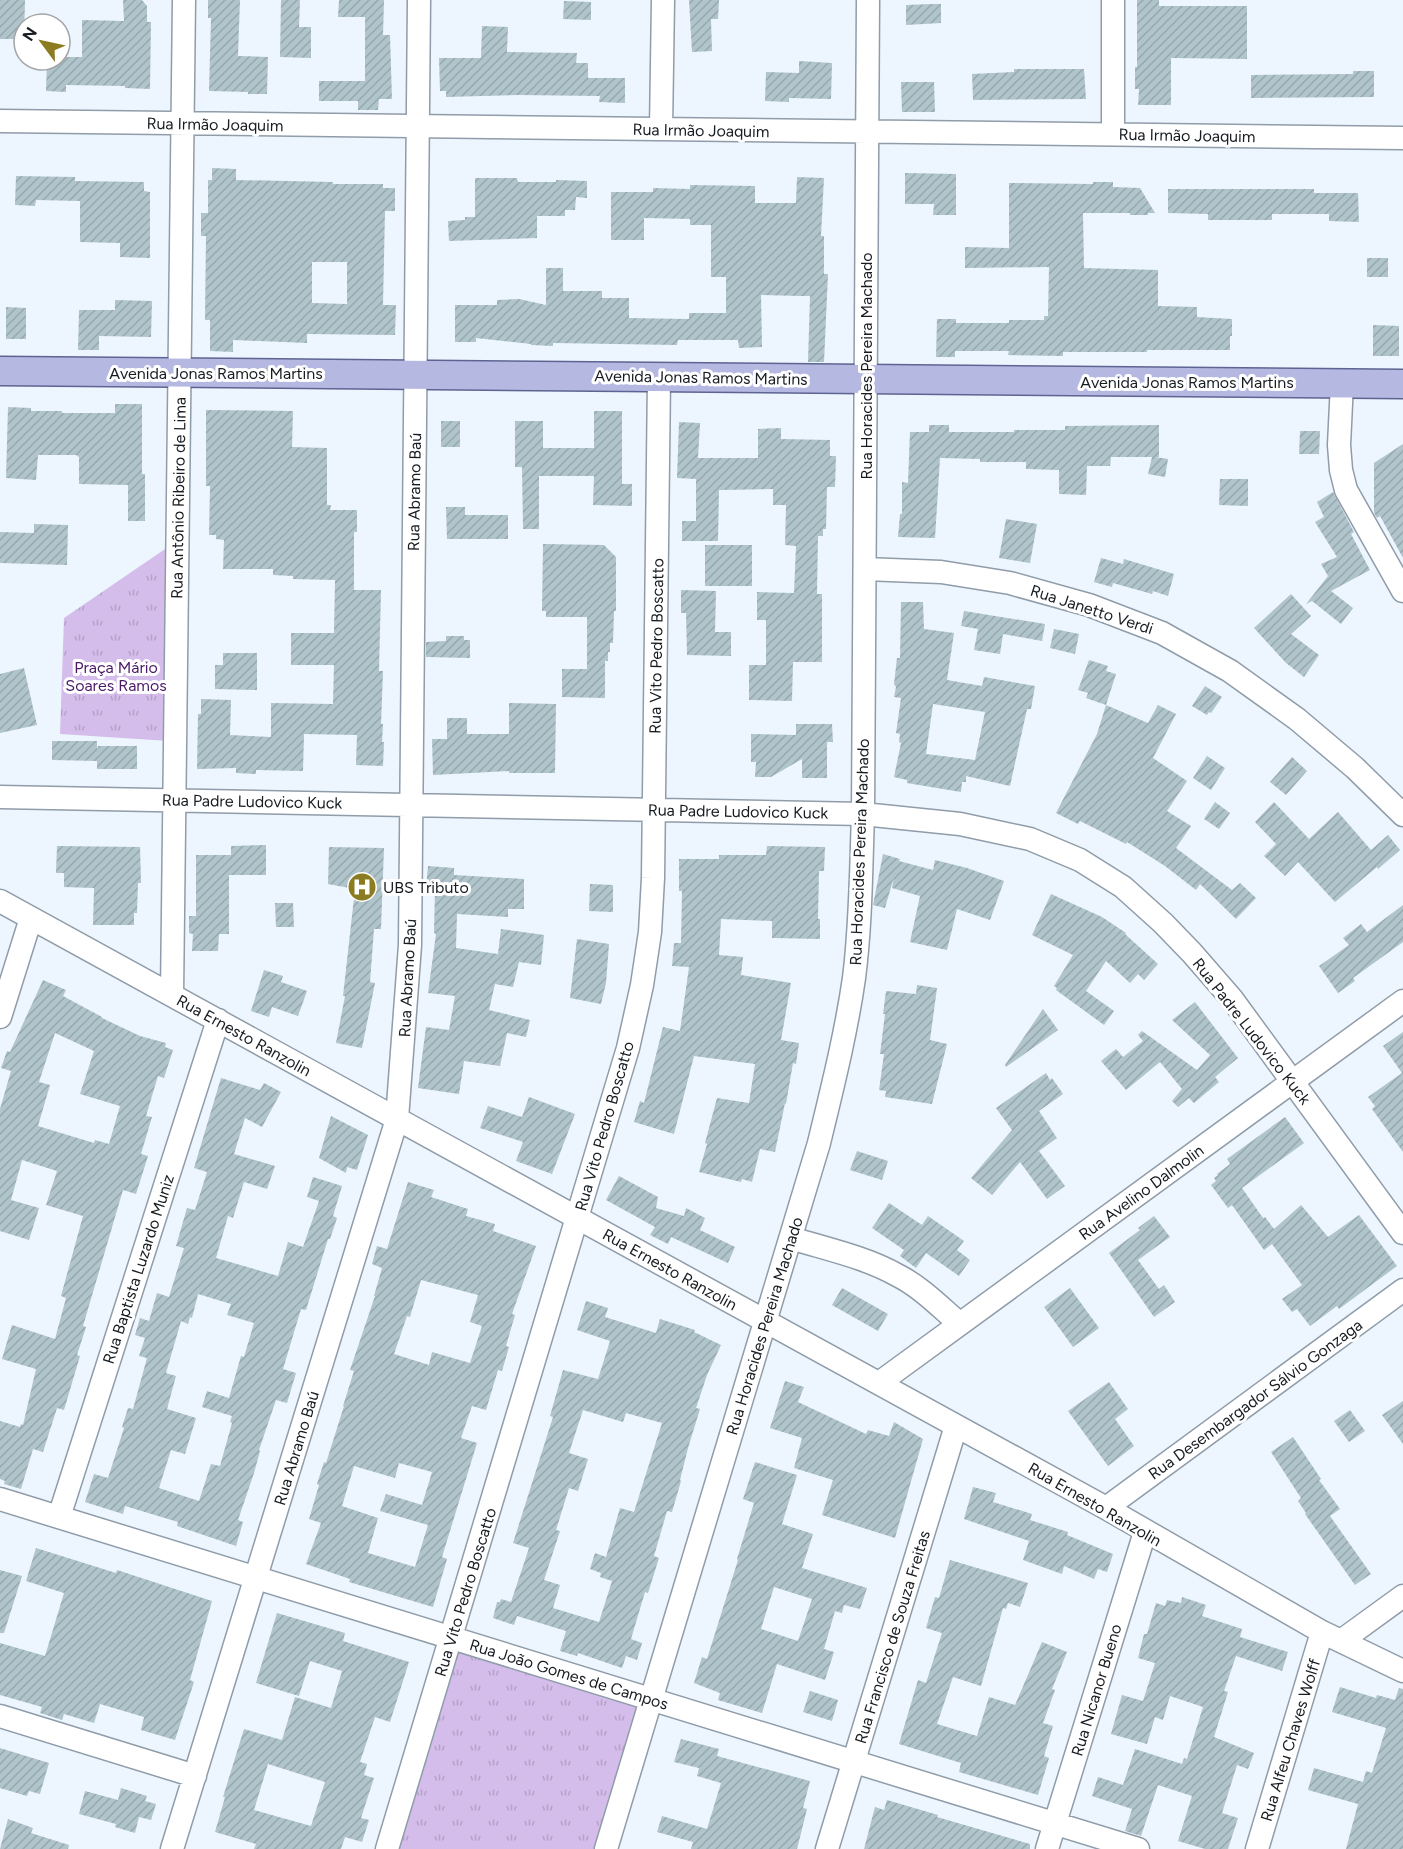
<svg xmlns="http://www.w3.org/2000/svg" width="1403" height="1849" viewBox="0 0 1403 1849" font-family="Figtree,sans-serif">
<defs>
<pattern id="park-tufts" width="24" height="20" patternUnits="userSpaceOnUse" patternTransform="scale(1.5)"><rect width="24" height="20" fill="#d4bdea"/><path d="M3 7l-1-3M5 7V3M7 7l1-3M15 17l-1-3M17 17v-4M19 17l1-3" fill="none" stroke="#b5a2c8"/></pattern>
<pattern id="building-hatch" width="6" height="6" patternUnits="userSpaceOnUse" patternTransform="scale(1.5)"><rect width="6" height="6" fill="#b0c4cb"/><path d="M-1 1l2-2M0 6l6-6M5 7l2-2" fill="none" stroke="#97a8ae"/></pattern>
</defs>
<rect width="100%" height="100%" fill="#edf6fe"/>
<path fill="url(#park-tufts)" d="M171,545L169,741L60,734L64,618Z
M452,1638L652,1699L606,1849H387Z"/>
<path fill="url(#building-hatch)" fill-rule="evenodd" d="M0,0H25L24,39H0Z
M123,0H142L147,6V22H151L150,89L125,88V86L66,85V92L46,91L47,60H60V57H82V20L124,21Z
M208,0H240L238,56L268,57L267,94H248V92L209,91L211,18H208Z
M281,0H300L299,27H311V58L280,57Z
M339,0H384L383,35H390L392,99H379L378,110H358V101H319V81H365V17H338Z
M689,0H719L718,19H711L712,51L692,52Z
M1137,0H1159V6H1247V59L1171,58V105H1138L1139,89H1135V67H1137Z
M564,1L591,2V20L563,19Z
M932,4H941V23L906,25V5Z
M482,26L508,27L507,52L577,53L576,63H588V78H625V103L599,102L600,96L518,95L446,97V91H440L439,58H481Z
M799,61L832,63L831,99L789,98V102L765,101L766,72L799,73Z
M1014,69H1084L1086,99L973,100L972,74L1014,72Z
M1353,71H1374V97L1251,98V75L1353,74Z
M901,82H934L935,112H902Z
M212,168L236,169V180L333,182V184H383V188H395V211H385L383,305H396L395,335L307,334V343L233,340V352L210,351V320H205L206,236H201V213H208V180H212ZM312,262H347V304L312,303Z
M905,173L956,174V215H933L934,204H905Z
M16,176L75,177V181L144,182V191L150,192V258L120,257V243L80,242V201L36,200L35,206L15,205Z
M797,177L824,178L821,236H824V274H828L824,362H808L810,296H800L761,295L762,347L739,348L738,340H678L677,345L553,343V346L531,345V344L476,338V342H455V305H497V300L519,299L546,305V268H563V291H602V298H629V318L689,319V313H726V277H711V225H690V219L644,218V240H611V192H653V188L690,189V185L755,186V203H796Z
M475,178H517L518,182H556V180L587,181V198L576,197L575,210H565V216H537V238L449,241L448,221L465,220V217H475Z
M1093,182H1113V187L1140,188L1155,213H1148V215H1130V213H1083L1084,268L1158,270V306L1197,307V317L1232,319V336H1230V350H1147V352H1063V356L1008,355L1009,351H955V357H936L937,319H956V323H1009V320H1044V316H1048L1049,267L965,268V247L1009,248V183L1093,184Z
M1168,189H1314V193H1358L1359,222L1329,221V214H1272V220H1208V214L1168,213Z
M1367,258H1388V277H1367Z
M115,300L152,301L151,337L99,336V350H78L79,310H115Z
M6,307L26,308V339H6Z
M1373,325L1399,326V356H1373Z
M115,404H142V474H145V521H128V485L79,484V457L76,455H38L36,480L6,478L8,407L31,408V411H62V413H115Z
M206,410L293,411L292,447L327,448V505H331L330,510H357V532H354V590H381L379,671H383L381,724H383L382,742H384L383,766L356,765L357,735L304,734L303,771L256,770V774L236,773V768L197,769L198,714H201V699L231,700L230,735L271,737V703L333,704L334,665H291V633H334L335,580L293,579V576L273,575V569H223L224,540L216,539V535H209L210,486H206Z
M594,411H622V484H632V506L593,505L594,476H539V529H523L522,467H515V421H543V448H594Z
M441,421H460V447H441Z
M679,422L700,423L698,458H758V429L781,428V439L830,440V456H836L835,487H827L826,529H823V536H818L817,594H822V662H793L792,701L749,700V665H766V620H757V592L794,593L796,546L785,545L786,505H773V489L719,490L718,541H682V521H696V479L677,478Z
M929,425H949V432H1014V430H1065V426L1159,425V457H1155L1168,459L1165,477L1148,474L1152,457H1111L1110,466H1087L1086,495L1059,494V470L1026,469V462H980V459L940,458L935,538L898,537L900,514H902V482L908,483L910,432H929Z
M1300,431H1320L1319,454H1299Z
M1403,444V558L1380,516L1377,518L1374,513V463Z
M1220,479H1248V506L1219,505Z
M1333,492L1354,532L1351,534L1370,570L1331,591L1353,608L1341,624L1312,601L1306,604L1328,576L1321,564L1337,557L1315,522L1324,517L1317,502Z
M446,507H465V515H508V539H447Z
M1006,519L1037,524L1030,563L999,558Z
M34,524L68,525L67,565L0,563V532L34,533Z
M543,544L604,545L616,557V611H614L613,643H610V652H608V661H605V698L562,697V669H587V617H546V611H542Z
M705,545H752V586H705Z
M1101,558L1123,564L1124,559L1174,574L1168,596L1153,591L1152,594L1113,583L1112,587L1094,582Z
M681,590L716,591L715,632H731V656L687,655L686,613H681Z
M1291,594L1311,616L1291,634L1319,655L1304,677L1286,663L1254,628Z
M901,602H923L924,629L954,633L947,680L982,686L984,677L1035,686L1031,709H1027L1010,786L966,776V782H962L961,792L907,783V780L894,777L901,743L899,742L900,734L896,733L901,698L894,697L896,687L894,684L897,658H900ZM933,704L985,712L975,760L926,754Z
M964,611L1045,624L1042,641L1003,634L1000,654L974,650L978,629L961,626Z
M1054,629L1079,634L1075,654L1050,648Z
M446,636H464V640H470V658L426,657V642L446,641Z
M223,653H257V690L215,689V665H223Z
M1089,660L1108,666L1106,671L1116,674L1106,705L1086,698L1088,693L1078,690Z
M24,668L37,725L0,733V674Z
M1205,686L1222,697L1211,713L1209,712L1207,715L1192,706Z
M509,703L556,704L555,773H509V771L433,775L432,739H447V718H467V734H509Z
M1106,705L1148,723L1158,705L1176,714L1153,758L1187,781L1167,811L1191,826L1176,848L1232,890L1240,883L1256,898L1236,919L1200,884L1196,890L1165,866L1127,842L1126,844L1080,821L1078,824L1056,813L1097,734Z
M796,724H832L833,742H827V778H802V759L771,777H755L756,762H751V734L796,735Z
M52,741H97V750L98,746H137V769H97V761L52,760Z
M1207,756L1225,768L1211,790L1193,778Z
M1292,757L1307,771L1286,795L1270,782Z
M1215,802L1230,813L1219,829L1204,819Z
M1274,802L1309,839L1338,812L1371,850L1388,835L1400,850L1378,869L1377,867L1335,902L1298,862L1285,876L1264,856L1276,844L1255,822Z
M266,845V875H229V934H219L218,951H192L193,934L189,933V916H196V855H231V846Z
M57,846L140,847L141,883H138L137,913H134V925H93L94,888L64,887V873H56Z
M767,846L825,847L824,871H819L818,919H820V939L772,938V921L721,919L719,955L743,957L741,975L791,983L781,1040L799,1043L796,1064L793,1063L786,1104L785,1103L775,1152L760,1149L752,1182L742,1179L741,1182L699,1172L707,1144L705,1143L717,1098L749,1103L755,1064L694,1056L674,1134L634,1122L640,1101L644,1103L663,1027L680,1031L689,967L672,966L674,943H681L682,891H679V859H719V855H766Z
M329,847L384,848L381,929H374L370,982L375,983L362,1048L336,1043L345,996H343L355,889L328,884Z
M883,854L900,859L899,861L933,870L935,860L967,868L1004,881L990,920L957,909L947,950L910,942L920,896L892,888L894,877L885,908L873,905Z
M428,866L454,868V875L524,879V909H508V917L457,914L456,948L498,954L501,929L544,935L541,965L519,962L513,987L495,984L489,1010L530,1020L526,1037L507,1033L500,1066L464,1061L459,1094L418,1088L426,1027L449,1030L455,996L428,993L436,934L434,933L435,889L426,888Z
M590,884L613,885V912L589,911Z
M1051,894L1102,917L1126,933L1125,934L1158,964L1144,980L1138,974L1130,983L1106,961L1086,991L1114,1011L1104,1025L1056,990L1057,988L1054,986L1073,955L1032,935Z
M275,903H293L294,927H276Z
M1403,905V942L1353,978L1355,981L1338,993L1319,966L1349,945L1343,938L1361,924L1367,932Z
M577,939L609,944L606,983L601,1004L570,998Z
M264,970L283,976L281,982L307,991L298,1016L272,1007L269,1017L251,1011Z
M43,980L66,990L63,996L102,1017V1018L140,1036L166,1043L165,1047L173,1050L164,1078L158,1076L146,1116L152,1117L141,1154L148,1156L136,1194L123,1190L83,1326L86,1327L77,1355L80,1356L64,1410L57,1408L43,1452L33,1449L21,1489L4,1484L5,1481L0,1479V1421L20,1427L21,1424L23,1425L36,1369L2,1359L12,1325L55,1339L66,1298L61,1296L83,1216L46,1205L57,1171L22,1160L11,1200L39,1208L29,1240L0,1231V1109L11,1071L1,1068L7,1051L10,1052ZM55,1033L94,1051L80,1094L120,1106L109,1144L95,1140L94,1143L38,1126L50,1085L39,1082Z
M917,985L937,988L930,1040L947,1044L932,1104L885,1097L886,1091L879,1090L884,1054H880L885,1014H883L886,991L916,994Z
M1195,1002L1238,1058L1215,1077L1219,1082L1194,1103L1189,1098L1178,1107L1172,1101L1182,1089L1160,1062L1126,1090L1101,1061L1116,1049L1123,1057L1143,1041L1138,1035L1142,1031L1197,1070L1210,1055L1172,1020Z
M1043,1009L1058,1030L1006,1067L1005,1065Z
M1403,1032V1152L1372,1109L1375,1106L1368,1097L1402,1073L1383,1046Z
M1046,1073L1050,1080L1052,1078L1063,1094L1039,1111L1057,1138L1039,1151L1065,1186L1047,1199L1020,1162L992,1195L971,1178L1012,1130L996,1108Z
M221,1078L260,1090L264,1083L281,1092L262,1127L245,1118L234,1154L275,1166L267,1189L244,1182L233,1218L228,1216L216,1258L278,1276L288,1242L303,1247L319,1201L307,1197L313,1177L342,1186L333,1216L337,1218L330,1239H328L306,1310L301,1309L283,1369L296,1373L287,1403L276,1400L259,1450L260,1451L254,1473L238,1520L243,1522L236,1546L177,1526L178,1522L125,1506L123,1514L85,1502L94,1474L108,1478L124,1428L122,1427L128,1408L133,1409L147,1358L139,1356L145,1338L135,1335L140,1318L149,1321L157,1293L169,1297L184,1248L176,1246L187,1208L195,1210L207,1172L194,1168ZM198,1294L231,1304L227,1315L254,1323L244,1357L241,1356L229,1398L207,1391L202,1407L232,1416L230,1422L232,1423L220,1466L211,1464L199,1501L159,1488L171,1450L185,1454L196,1418L167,1409L176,1376L166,1373L181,1321L188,1324L190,1317L192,1318Z
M529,1097L575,1114L552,1174L516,1161L523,1142L480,1128L488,1106L522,1117Z
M331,1116L368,1135L357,1170L347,1167L346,1173L319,1158Z
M1285,1117L1304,1143L1242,1188L1263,1218L1265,1217L1274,1229L1301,1205L1328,1237L1359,1215L1397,1266L1339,1309L1337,1306L1310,1326L1297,1309L1292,1312L1282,1299L1302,1285L1272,1244L1264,1250L1232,1205L1228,1208L1211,1185L1216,1181L1214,1178L1218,1175L1217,1174L1230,1164L1227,1159Z
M857,1151L888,1161L882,1180L850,1170Z
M619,1176L658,1197L656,1208L684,1216L686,1208L705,1218L700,1230L735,1247L728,1263L671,1237L668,1244L650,1235L655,1227L606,1200Z
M408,1182L434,1190L431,1197L468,1209L466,1216L495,1224L493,1231L536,1246L512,1314L515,1315L506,1346L509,1347L502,1371L498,1370L486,1410L472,1406L461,1438L477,1443L442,1557L447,1559L433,1607L349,1582L350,1579L306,1564L321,1523L309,1519L319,1485L317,1484L324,1462L326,1463L344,1406H343L354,1371L350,1370L375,1296H374L382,1268L372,1264L377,1246L387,1249ZM421,1280L478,1295L470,1322L482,1326L470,1363L432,1352L429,1365L394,1354L407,1316L410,1317ZM399,1463L432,1472L422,1505L386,1494L380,1511L428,1525L415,1567L368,1553L378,1518L342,1506L354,1466L395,1478Z
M889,1203L922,1225L928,1216L964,1241L957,1250L970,1260L959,1276L926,1253L916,1268L900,1256L904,1250L872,1228Z
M1154,1216L1170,1237L1138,1260L1159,1289L1164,1285L1175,1302L1154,1317L1109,1253L1140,1230L1138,1228Z
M842,1288L888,1314L878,1331L832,1305Z
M1070,1288L1099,1328L1073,1347L1044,1307Z
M586,1301L608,1308L605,1317L656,1333L660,1319L695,1330L694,1332L721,1345L707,1375L696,1408L700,1409L688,1448L680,1480L681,1481L672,1512L667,1511L654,1556L659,1558L648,1593L645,1592L631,1639L642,1643L637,1660L626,1656L622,1668L578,1653L577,1656L560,1651L566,1631L517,1616L514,1625L493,1618L497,1602H500L501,1599L511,1602L529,1548L513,1543L553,1417L550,1416L563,1370L598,1379L610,1341L577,1330ZM583,1410L623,1422L626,1413L662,1423L634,1512L620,1508L606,1557L595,1553L590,1569L601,1573L600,1577L612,1581L599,1622L553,1608L560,1585L544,1580L560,1531L556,1530L569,1488L578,1491L588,1459L569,1453Z
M785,1381L804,1387L798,1402L866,1434L868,1430L889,1436L894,1422L923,1439L895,1538L822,1515L833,1480L794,1468L802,1438L770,1428Z
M1109,1382L1128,1409L1115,1419L1134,1446L1108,1466L1068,1411Z
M1403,1401V1444L1382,1415Z
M1350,1410L1365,1431L1349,1442L1334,1421Z
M1293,1437L1321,1479L1319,1480L1340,1509L1330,1516L1371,1574L1355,1585L1305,1514L1306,1513L1298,1501L1301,1498L1271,1452Z
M755,1462L797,1475L782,1524L813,1534L802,1568L867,1588L860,1609L844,1605L842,1613L835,1611L824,1649L834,1652L825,1680L777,1664L762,1713L718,1700L720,1693L694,1683L702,1657L707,1659L738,1560L737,1559L754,1503L743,1499ZM774,1587L812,1599L798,1641L761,1629Z
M973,1487L996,1493L993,1502L1032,1514L1030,1520L1068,1532L1067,1535L1113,1554L1107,1572L1098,1569L1094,1579L1064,1566L1062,1574L1023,1560L1029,1541L964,1519Z
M36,1548L116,1573L117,1570L212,1601L190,1680L194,1682L175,1740L141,1730L144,1717L100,1704L94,1723L64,1714L62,1720L40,1713L42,1707L0,1695V1643L45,1656L64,1593L26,1581Z
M950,1560L1028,1583L1020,1607L1008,1603L1006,1609L1003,1608L981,1686L953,1677L937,1724L977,1736L989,1697L1015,1705L1042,1642L1067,1652L1052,1689L1055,1690L1043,1723L1053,1726L1044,1756L1049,1758L1038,1795L959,1772L961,1763L899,1744L918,1680L926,1683L942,1633L926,1628L935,1597L939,1598Z
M0,1570L22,1576L4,1633H0Z
M1182,1597L1206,1605L1202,1616L1242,1629L1240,1637L1288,1652L1282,1671L1236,1656L1224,1691L1228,1692L1214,1737L1254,1753L1248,1769L1237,1765L1222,1813L1238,1818L1228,1849H1205L1178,1841L1192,1796L1158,1785L1141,1836L1125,1831L1132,1809L1092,1796L1098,1777L1123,1785L1135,1749L1182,1764L1184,1758L1187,1759L1203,1707L1170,1696L1163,1720L1155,1717L1147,1744L1111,1734L1122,1695L1143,1701L1155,1663L1138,1658L1144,1634H1147L1156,1603L1165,1606L1167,1600L1181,1603Z
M277,1613L345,1633L343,1641L409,1662L390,1722L375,1717L360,1762L367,1764L364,1775L374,1778L361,1818L369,1820L362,1842L345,1837L341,1849H254L256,1844L215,1832L225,1797H223L244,1729L282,1740L295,1697L331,1708L342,1671L310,1661L299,1696L256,1683ZM268,1764L325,1782L311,1826L254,1810Z
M1340,1687L1376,1698L1377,1695L1395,1700L1399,1688L1403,1689V1849H1346L1358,1804L1308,1790L1314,1768L1363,1782L1366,1771L1372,1773L1386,1728L1332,1712Z
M810,1691L838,1700L832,1721L803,1712Z
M681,1739L719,1749L717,1756L810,1781L803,1808L807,1809L797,1849H691L693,1842L657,1832L662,1816L707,1829L721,1783L697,1776L699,1768L674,1762Z
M0,1748L49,1763L40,1794L29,1791L27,1796L0,1788Z
M121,1788L147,1796L145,1801L156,1804L151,1820L139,1817L135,1833L115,1827L116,1824L79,1814L85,1791L118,1800Z
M887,1800L938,1815L937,1817L1030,1844V1849H864L875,1807L884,1810Z
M8,1819L33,1828L31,1833L69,1845L68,1849H0Z"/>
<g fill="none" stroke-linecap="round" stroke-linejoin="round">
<g stroke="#8f9ca9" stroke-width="25">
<path id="minor" d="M0,121L1402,138
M661,129L663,0
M1113,134V0
M1342,383L1339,445L1341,470L1346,490L1403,591
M865,569L941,572L1010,583L1089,605L1162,633L1230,671L1297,719L1355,768L1403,815
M0,797L863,814L960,824L1030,839L1080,860L1123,887L1163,923L1192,953L1232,999L1403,1233
M0,901L1106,1508L1322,1632L1403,1671
M172,995L184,0
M0,1017L31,918
M791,1238C826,1249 865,1257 897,1275C921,1287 940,1307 960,1324
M879,1383L1403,1001
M0,1499L1138,1849
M1106,1508L1403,1290
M59,1517L218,1020
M1341,1641L1403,1596
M0,1716L195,1776
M172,1849L397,1119L410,945L419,0
M387,1849L628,1048L642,985L650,932L653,878L659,377
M606,1849L819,1143C832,1089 846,1034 854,978C861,924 861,868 863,814L868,0
M827,1849L956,1426
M1047,1849L1145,1532
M1257,1849L1322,1632"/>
</g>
<g stroke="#5d6491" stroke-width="31">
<path id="major" d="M0,371L1403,384"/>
</g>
<use href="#minor" stroke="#fff" stroke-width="22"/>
<use href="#major" stroke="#b5b9e2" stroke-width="28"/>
</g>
<defs>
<g id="hospital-disc" transform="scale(1.5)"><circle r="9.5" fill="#8b7c21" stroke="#fff"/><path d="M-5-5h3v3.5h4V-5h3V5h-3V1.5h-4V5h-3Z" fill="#fff"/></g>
</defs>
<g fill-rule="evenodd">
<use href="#hospital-disc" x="362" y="887"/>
</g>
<g text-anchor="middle" stroke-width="6" stroke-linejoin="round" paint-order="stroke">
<g font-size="16" fill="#171c21" stroke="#fff">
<text transform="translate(215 124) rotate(1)" y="6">Rua Irmão Joaquim</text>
<text transform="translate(701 130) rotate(1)" y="6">Rua Irmão Joaquim</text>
<text transform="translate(1187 135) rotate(1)" y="6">Rua Irmão Joaquim</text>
<text transform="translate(866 366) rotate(-90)" y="6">Rua Horacides Pereira Machado</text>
<text x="216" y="379">Avenida Jonas Ramos Martins</text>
<text transform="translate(701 377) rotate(1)" y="6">Avenida Jonas Ramos Martins</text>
<text x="1187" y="388">Avenida Jonas Ramos Martins</text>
<text transform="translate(414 492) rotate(-89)" y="6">Rua Abramo Baú</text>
<text transform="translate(178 498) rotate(-89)" y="6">Rua Antônio Ribeiro de Lima</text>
<text transform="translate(1092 609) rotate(18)" y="6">Rua Janetto Verdi</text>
<text transform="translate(656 646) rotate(-89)" y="6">Rua Vito Pedro Boscatto</text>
<text transform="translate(252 801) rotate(1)" y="6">Rua Padre Ludovico Kuck</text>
<text transform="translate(738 811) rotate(1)" y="6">Rua Padre Ludovico Kuck</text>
<text transform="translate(859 852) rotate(-88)" y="6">Rua Horacides Pereira Machado</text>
<text transform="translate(407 978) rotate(-87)" y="6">Rua Abramo Baú</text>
<text transform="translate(1252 1031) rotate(52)" y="6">Rua Padre Ludovico Kuck</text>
<text transform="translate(244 1035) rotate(29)" y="6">Rua Ernesto Ranzolin</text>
<text transform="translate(604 1126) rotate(-74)" y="6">Rua Vito Pedro Boscatto</text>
<text transform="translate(1141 1192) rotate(-36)" y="6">Rua Avelino Dalmolin</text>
<text transform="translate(138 1269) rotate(-72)" y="6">Rua Baptista Luzardo Muniz</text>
<text transform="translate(670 1269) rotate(29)" y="6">Rua Ernesto Ranzolin</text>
<text transform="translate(764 1326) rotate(-73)" y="6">Rua Horacides Pereira Machado</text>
<text transform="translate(1255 1399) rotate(-36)" y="6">Rua Desembargador Sálvio Gonzaga</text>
<text transform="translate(296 1448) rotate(-73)" y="6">Rua Abramo Baú</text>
<text transform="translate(1095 1504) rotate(30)" y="6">Rua Ernesto Ranzolin</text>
<text transform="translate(465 1592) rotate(-73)" y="6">Rua Vito Pedro Boscatto</text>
<text transform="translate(892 1637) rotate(-73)" y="6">Rua Francisco de Souza Freitas</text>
<text transform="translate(569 1674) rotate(17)" y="6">Rua João Gomes de Campos</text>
<text transform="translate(1096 1690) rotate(-73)" y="6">Rua Nicanor Bueno</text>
<text transform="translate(1290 1740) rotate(-73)" y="6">Rua Alfeu Chaves Wolff</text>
</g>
<g font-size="16" fill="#4a1a69" stroke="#fff">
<text x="116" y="673">Praça Mário<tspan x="116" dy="18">Soares Ramos</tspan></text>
</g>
<g font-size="16" fill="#171c21" stroke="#fff" text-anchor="start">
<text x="383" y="893">UBS Tributo</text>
</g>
</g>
<g transform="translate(42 42) rotate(303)"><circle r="28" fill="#ffffff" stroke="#a2a4a6" stroke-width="1.5"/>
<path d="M0-4.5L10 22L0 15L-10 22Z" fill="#8b7c21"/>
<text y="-9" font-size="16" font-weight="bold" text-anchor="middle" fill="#171c21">N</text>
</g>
</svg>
